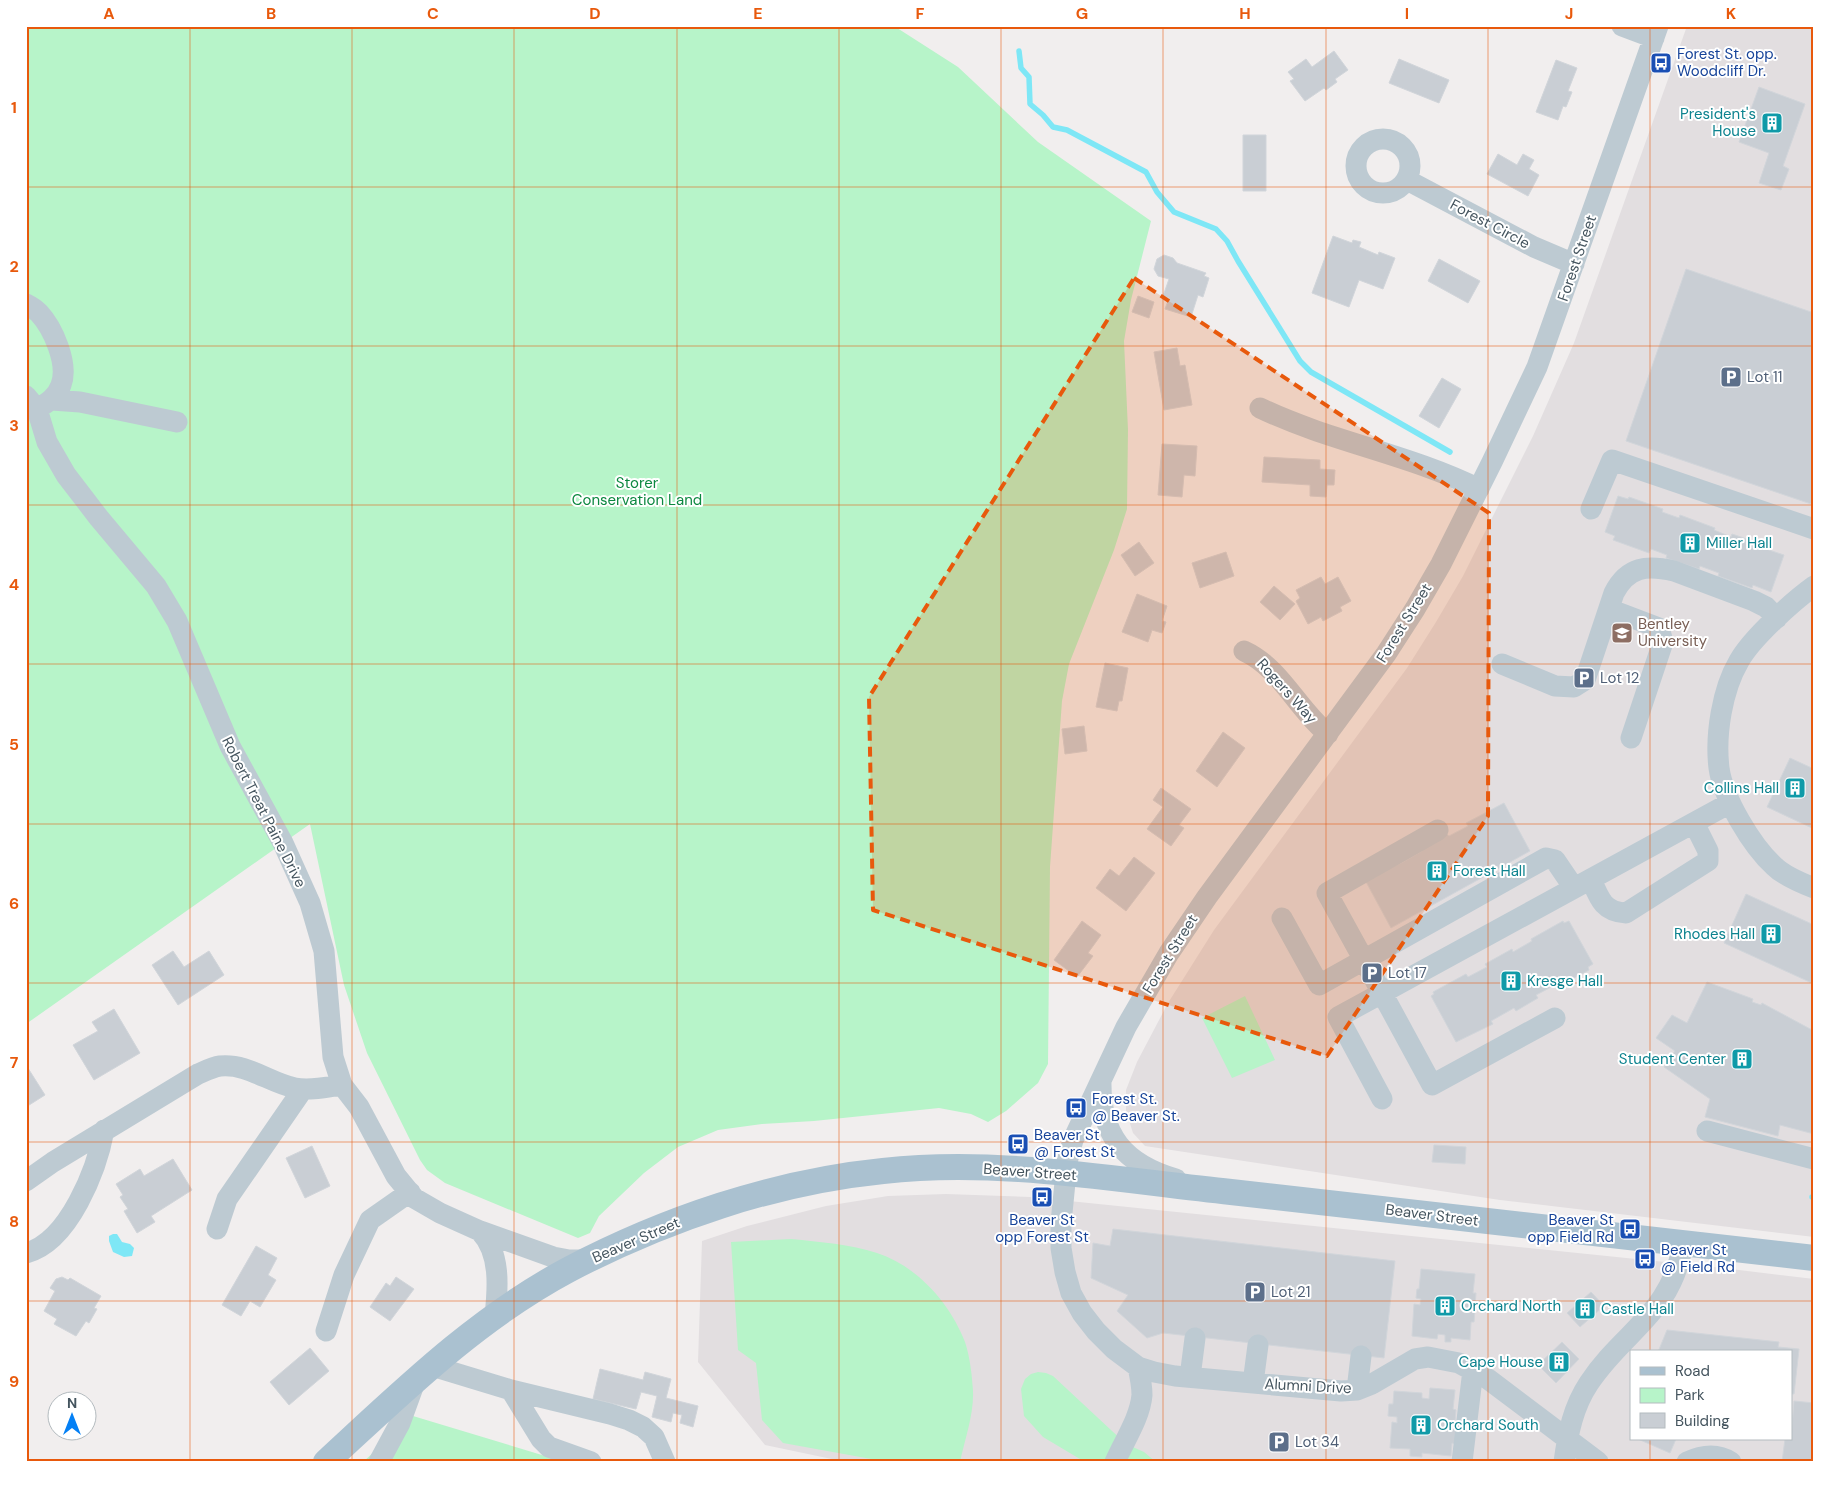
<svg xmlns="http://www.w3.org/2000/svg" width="1840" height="1488" viewBox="0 0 1840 1488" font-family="'DM Sans',sans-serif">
<rect width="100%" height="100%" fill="#f1eeee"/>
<path fill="#e2dee0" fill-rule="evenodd" d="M1687,26H1814V1237L1500,1200L1145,1146L1133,1133L1126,1111V1090L1137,1062L1168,1003L1214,930L1407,668L1436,622L1463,576L1533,436L1574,343Z
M946,1194L1030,1197L1714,1267L1814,1279V1462H846L765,1445L698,1362L702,1241L747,1226L826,1206L888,1196ZM1631,1352H1791V1439H1631Z"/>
<path fill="#b7f4c9" d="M26,26H894L958,67L1038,142L1151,221L1131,300L1124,341L1128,430L1127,509L1114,550L1069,664L1062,701L1050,867L1048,1064L1038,1083L1006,1111L988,1122L971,1114L939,1108L814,1121L762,1124L718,1130L678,1147L644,1173L599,1216L590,1233L578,1238L445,1183L427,1170L420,1160L367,1053L344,985L310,824L26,1024Z
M1245,996L1275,1060L1232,1078L1202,1018Z
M791,1239C820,1242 850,1244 877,1253C917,1266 950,1303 965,1342C970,1357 972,1375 973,1391C974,1414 965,1439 960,1462H888L783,1443L762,1420L756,1363L738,1350L731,1242Z
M1038,1372L1046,1373L1053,1376L1126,1444L1144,1452L1156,1462H1085L1043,1437L1024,1416L1021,1389L1025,1379L1031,1374Z
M413,1416L565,1462H363Z"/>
<path fill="#7ee7f6" d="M113,1234H117L122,1242L130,1244L134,1248L132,1256L124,1257L113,1252L109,1241V1236Z"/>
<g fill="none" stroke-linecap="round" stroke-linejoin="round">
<path stroke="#7ee7f6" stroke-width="5.5" d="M1019,51L1021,68L1029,77L1030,104L1043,115L1053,127L1067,130L1146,172L1157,192L1174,212L1216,229L1227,241L1238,261L1300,361L1311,372L1450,452
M1812,1197H1814"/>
</g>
<path fill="#c9ced4" stroke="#d1d5da" d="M1334,51L1348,70L1335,79L1337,82L1326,90L1324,88L1305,101L1290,81L1294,79L1288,72L1306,59L1312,67Z
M1399,59L1449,80L1439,103L1389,83Z
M1556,60L1577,68L1568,91L1572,92L1566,107L1563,106L1558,120L1536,112Z
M1759,87L1805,104L1783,166L1789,169L1781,190L1759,183L1769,153L1739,142Z
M1243,135H1266V191H1243Z
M1498,154L1517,165L1523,154L1534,160L1529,169L1539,175L1528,196L1487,174Z
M1333,236L1352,243L1353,240L1361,242L1359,247L1378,255L1379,252L1395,258L1383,289L1359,280L1349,307L1312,293Z
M1164,255L1173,258L1177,263L1206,273L1204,276L1209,278L1203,297L1198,295L1191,317L1165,309L1169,298L1163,296L1169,279L1158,276L1154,269L1157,259Z
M1439,259L1480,281L1468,303L1428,281Z
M1686,269L1814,313V505L1626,441Z
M1138,296L1154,302L1149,318L1132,312Z
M1177,348L1180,366L1185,365L1192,405L1164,410L1154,352Z
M1442,378L1461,389L1439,428L1419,416Z
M1162,444L1197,446L1195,476L1184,475L1182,497L1158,495Z
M1264,457L1320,460V469L1335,470L1334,485H1327L1326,497L1310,496V485L1262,482Z
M1618,496L1628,499L1629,497L1663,509L1662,512L1679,518L1680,515L1715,528L1714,530L1731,537L1732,534L1767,546L1766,549L1784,555L1771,592L1753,585L1752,588L1718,576L1719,573L1700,566L1699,569L1666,558L1667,555L1651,549L1649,553L1613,540L1615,536L1605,532Z
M1139,542L1154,563L1135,576L1121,555Z
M1226,552L1234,576L1200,588L1192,563Z
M1321,577L1325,584L1338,577L1351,601L1340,607L1342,611L1323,621L1321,617L1308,624L1296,601L1300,598L1296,590Z
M1274,586L1295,604L1280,620L1260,602Z
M1137,594L1167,606L1162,621L1166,622L1162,633L1152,630L1148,642L1122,632Z
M1105,663L1128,668L1122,701H1119L1117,711L1096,707Z
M1084,726L1087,751L1065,754L1062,729Z
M1223,732L1245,748L1217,787L1196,771Z
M1790,758L1814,769V829L1767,807Z
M1161,788L1191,809L1179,825L1184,828L1171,846L1147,829L1163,807L1153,800Z
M1504,803L1530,851L1391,928L1365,880L1403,862L1422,851L1421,848L1447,834L1449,836L1468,826L1466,823Z
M1134,857L1155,873L1126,911L1096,888L1110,869L1119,876Z
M1746,894L1814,925V984L1724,943Z
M1082,921L1101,935L1088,953L1093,956L1077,977L1054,960Z
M1563,921L1564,923L1569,921L1593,964L1588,967L1589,970L1556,988L1555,985L1536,995L1538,998L1516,1011L1514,1008L1491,1021L1493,1024L1456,1042L1431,996L1434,994L1433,992L1466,974L1468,977L1487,967L1485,964L1512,949L1513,952L1532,941L1531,939Z
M173,951L184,967L209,951L224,975L178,1005L152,965Z
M1707,982L1753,999L1752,1002L1761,1005L1762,1003L1814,1031V1134L1780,1125L1778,1136L1705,1117L1710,1099L1664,1067L1675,1051L1656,1038L1672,1015L1687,1023Z
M114,1009L140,1053L94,1080L73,1045L98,1031L92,1022Z
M26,1065L45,1095L26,1107Z
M1434,1145L1466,1147L1465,1164L1432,1162Z
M312,1146L330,1186L305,1198L286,1158Z
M173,1159L192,1190L151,1216L155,1222L137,1233L124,1211L128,1209L120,1197L123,1195L116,1184L140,1169L144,1176Z
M1113,1229L1395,1261L1384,1358L1163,1333L1147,1338L1117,1311L1128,1295L1091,1278L1093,1243L1110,1246Z
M256,1246L277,1258L268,1275L276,1280L260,1307L250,1301L241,1316L222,1305Z
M1421,1269L1475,1274L1473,1293H1476L1475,1306H1470V1309H1475L1474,1322H1471L1470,1340L1451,1338V1342H1445V1335L1438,1334L1437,1339L1412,1336L1414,1304L1420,1305L1421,1299L1416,1298L1417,1289H1419Z
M62,1277L68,1280L70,1278L101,1296L94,1308L97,1309L89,1323L86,1321L76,1336L54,1324L57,1319L44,1311L55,1291L50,1288L56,1279Z
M396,1277L414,1289L390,1321L370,1307L386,1283L390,1286Z
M1591,1292L1604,1306L1580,1327L1567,1313Z
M1667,1330L1779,1342L1778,1347L1799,1349L1794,1394H1791V1352H1658Z
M1562,1342L1579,1359L1556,1383L1538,1365Z
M310,1348L329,1371L289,1405L270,1382Z
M600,1369L643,1380L645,1372L671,1379L666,1398L698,1406L693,1427L680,1423L682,1415L673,1413L671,1422L652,1417L657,1396L641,1392L636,1409L593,1399Z
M1430,1388L1455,1390L1453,1409L1456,1410L1455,1422H1450V1428L1457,1429L1455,1444L1452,1443L1451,1456L1422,1453V1457L1410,1456V1449L1390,1448L1392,1422L1397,1423V1417L1388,1416L1389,1404H1393L1394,1391L1422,1393V1398L1429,1399Z
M1794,1401L1814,1403V1462H1782L1785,1439H1791Z
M1638,1439H1676L1670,1453Z"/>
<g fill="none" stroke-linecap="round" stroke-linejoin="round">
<path stroke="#bdcad2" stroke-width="21" d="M1622,26L1654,38
M1356 166a27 27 0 1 1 54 0a27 27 0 1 1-54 0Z
M1407,180L1534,247L1574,264
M26,304C30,306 35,309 39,313C53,328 69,364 61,385C57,397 47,403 37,409
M26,396L37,409L47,442L66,475L99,518L156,586L177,621L230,746L283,843L310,903L324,951L333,1057L342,1085L359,1107L396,1176L414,1198L440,1213L480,1231L553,1257L569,1260H588
M52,400L80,402L177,422
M1260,408C1331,442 1409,454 1479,489
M1591,509L1612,460L1814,529
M1814,586C1792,602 1752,638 1739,661C1722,690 1715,735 1719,768C1723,798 1752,846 1774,866C1784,876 1801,883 1814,888
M1609,609L1659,628L1663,642L1631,738
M1244,651C1281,668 1297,709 1328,734
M1502,664L1555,686L1574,687L1585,680L1614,593C1628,566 1647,565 1674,571L1754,601L1766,607L1777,618
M1438,830L1327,893L1382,993L1730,803
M1591,879C1599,898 1603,912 1626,913L1708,861V851L1694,823
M1282,918L1319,985L1546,858L1555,860L1574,888
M1101,1081C1100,1135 1124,1164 1176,1179
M1382,1099L1338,1017L1382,993L1432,1085L1555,1018
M1707,1131L1814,1159
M26,1181L53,1162L198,1074C205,1071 213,1067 220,1066C247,1063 270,1083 295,1088C311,1091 327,1087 342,1085
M217,1229L227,1199L303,1089
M480,1231C501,1253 498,1288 495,1316
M26,1253C69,1242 97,1169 104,1130
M326,1331L344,1275L370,1220L410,1192
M432,1366L511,1390L610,1414L629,1420L643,1427L654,1437L665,1462
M1138,1367L1154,1372L1175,1376L1341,1391L1357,1390L1372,1384L1415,1359L1428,1357L1459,1363L1488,1379L1598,1462
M1190,1377L1195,1338
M1253,1383L1258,1345
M511,1390L541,1439L549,1447L591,1462
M1357,1390L1361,1356
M379,1462L400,1423L416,1379
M1115,1462C1124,1441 1140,1418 1142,1395C1142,1385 1140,1376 1138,1367L1114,1349L1096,1331L1082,1313L1071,1293L1065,1272L1061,1248V1223L1067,1162L1073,1140L1126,1027L1169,953L1207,897L1386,654L1415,609L1441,564L1492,462L1537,367L1658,26
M1462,1462L1473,1370
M1564,1462C1568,1433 1573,1407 1589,1383C1624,1330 1672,1314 1683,1243
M1687,1462C1702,1455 1717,1453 1731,1462"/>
<path stroke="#aac1d0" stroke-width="26" d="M326,1462C402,1392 476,1319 568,1270C665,1219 774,1182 883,1171C999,1158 1116,1180 1231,1192C1425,1213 1619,1236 1814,1258"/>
</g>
<path fill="#e8590c" fill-opacity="0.2" stroke="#e8590c" stroke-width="4" stroke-dasharray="10 6" stroke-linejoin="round" d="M1134,278L1489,513L1488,816L1327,1056L873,910L869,697Z"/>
<path fill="none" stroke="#e8590c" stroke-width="1" stroke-opacity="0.55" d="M190,26V1462M352,26V1462M514,26V1462M677,26V1462M839,26V1462M1001,26V1462M1163,26V1462M1326,26V1462M1488,26V1462M1650,26V1352M26,187H1814M26,346H1814M26,505H1814M26,664H1814M26,824H1814M26,983H1814M26,1142H1814M26,1301H1814M1650,1439V1462"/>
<defs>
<g id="bus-square" transform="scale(1.125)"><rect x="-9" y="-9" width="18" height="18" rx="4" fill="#1a4fb4" stroke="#fff"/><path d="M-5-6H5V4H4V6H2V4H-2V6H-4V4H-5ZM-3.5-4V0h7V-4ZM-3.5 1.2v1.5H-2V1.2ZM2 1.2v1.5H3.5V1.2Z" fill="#fff"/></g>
<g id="building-square" transform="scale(1.125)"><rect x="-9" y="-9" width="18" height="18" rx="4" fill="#0f9aa8" stroke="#fff"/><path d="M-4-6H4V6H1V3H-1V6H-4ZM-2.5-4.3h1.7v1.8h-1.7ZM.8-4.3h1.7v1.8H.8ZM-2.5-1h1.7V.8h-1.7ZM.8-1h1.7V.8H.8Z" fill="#fff"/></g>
<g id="parking-square" transform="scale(1.125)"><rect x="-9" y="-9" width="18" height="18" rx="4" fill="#5c6f8a" stroke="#fff"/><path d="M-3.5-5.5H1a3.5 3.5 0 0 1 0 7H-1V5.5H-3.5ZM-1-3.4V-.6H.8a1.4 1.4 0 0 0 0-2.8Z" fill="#fff"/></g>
<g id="university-square" transform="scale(1.125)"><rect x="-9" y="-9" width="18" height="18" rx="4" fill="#8d6e63" stroke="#fff"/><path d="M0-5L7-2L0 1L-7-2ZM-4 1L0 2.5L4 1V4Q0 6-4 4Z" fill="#fff"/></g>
</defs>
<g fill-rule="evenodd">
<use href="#bus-square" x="1661" y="63"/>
<use href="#building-square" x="1772" y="123"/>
<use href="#parking-square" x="1731" y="377"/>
<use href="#building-square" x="1690" y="543"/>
<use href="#university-square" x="1622" y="633"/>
<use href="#parking-square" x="1584" y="678"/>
<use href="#building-square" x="1795" y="788"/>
<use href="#building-square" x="1437" y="871"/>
<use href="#building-square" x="1771" y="934"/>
<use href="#parking-square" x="1372" y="973"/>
<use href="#building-square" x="1511" y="981"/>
<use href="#building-square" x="1742" y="1059"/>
<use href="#bus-square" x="1076" y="1108"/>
<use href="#bus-square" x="1018" y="1144"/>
<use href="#bus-square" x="1042" y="1197"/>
<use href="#bus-square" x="1630" y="1229"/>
<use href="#bus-square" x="1645" y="1259"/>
<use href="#parking-square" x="1255" y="1292"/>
<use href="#building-square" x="1445" y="1306"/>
<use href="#building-square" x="1585" y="1309"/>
<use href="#building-square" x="1559" y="1362"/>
<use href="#building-square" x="1421" y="1425"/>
<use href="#parking-square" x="1279" y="1442"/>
</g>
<g text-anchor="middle" stroke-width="4" stroke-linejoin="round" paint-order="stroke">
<g font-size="15" fill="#164399" stroke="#fff" text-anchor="start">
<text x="1677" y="59">Forest St. opp.<tspan x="1677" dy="17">Woodcliff Dr.</tspan></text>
<text x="1092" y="1104">Forest St.<tspan x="1092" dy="17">@ Beaver St.</tspan></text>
<text x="1034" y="1140">Beaver St<tspan x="1034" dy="17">@ Forest St</tspan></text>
<text x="1042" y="1225" text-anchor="middle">Beaver St<tspan x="1042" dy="17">opp Forest St</tspan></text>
<text x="1614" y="1225" text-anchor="end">Beaver St<tspan x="1614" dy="17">opp Field Rd</tspan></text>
<text x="1661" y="1255">Beaver St<tspan x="1661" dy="17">@ Field Rd</tspan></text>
</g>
<g font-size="15" fill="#0d838f" stroke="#fff" text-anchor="start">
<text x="1756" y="119" text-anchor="end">President's<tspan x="1756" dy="17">House</tspan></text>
<text x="1706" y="548">Miller Hall</text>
<text x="1779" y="793" text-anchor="end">Collins Hall</text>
<text x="1453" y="876">Forest Hall</text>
<text x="1755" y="939" text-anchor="end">Rhodes Hall</text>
<text x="1527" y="986">Kresge Hall</text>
<text x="1726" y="1064" text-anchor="end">Student Center</text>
<text x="1461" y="1311">Orchard North</text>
<text x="1601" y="1314">Castle Hall</text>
<text x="1543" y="1367" text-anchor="end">Cape House</text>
<text x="1437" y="1430">Orchard South</text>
</g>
<g font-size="15" fill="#44545e" stroke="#fff">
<text transform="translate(1490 224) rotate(28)" y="5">Forest Circle</text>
<text transform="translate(1577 258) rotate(-71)" y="5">Forest Street</text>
<text transform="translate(1404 623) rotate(-58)" y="5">Forest Street</text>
<text transform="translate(1287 691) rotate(48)" y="5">Rogers Way</text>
<text transform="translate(264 812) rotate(63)" y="5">Robert Treat Paine Drive</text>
<text transform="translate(1170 954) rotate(-58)" y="5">Forest Street</text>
<text transform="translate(1030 1172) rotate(4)" y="5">Beaver Street</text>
<text transform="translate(1432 1215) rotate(7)" y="5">Beaver Street</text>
<text transform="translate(636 1240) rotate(-23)" y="5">Beaver Street</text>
<text transform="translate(1308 1386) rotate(3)" y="5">Alumni Drive</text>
</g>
<g font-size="15" fill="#4e5e75" stroke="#fff" text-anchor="start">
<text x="1747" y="382">Lot 11</text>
<text x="1600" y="683">Lot 12</text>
<text x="1388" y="978">Lot 17</text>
<text x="1271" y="1297">Lot 21</text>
<text x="1295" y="1447">Lot 34</text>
</g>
<g font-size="15" fill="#0c8840" stroke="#fff">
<text x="637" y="488">Storer<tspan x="637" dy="17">Conservation Land</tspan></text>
</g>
<g font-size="15" fill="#785e54" stroke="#fff" text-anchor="start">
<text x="1638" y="629">Bentley<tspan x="1638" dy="17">University</tspan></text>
</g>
</g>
<rect width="1840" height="1488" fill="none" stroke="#ffffff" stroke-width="55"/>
<rect x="1630" y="1350" width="162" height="90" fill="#ffffff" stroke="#b4bbbf"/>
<rect x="1640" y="1367" width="25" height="8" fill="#aac1d0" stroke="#b4bbbf"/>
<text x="1675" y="1376" font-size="15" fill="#44545e">Road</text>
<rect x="1640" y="1388" width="25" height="15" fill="#b7f4c9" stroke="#b4bbbf"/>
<text x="1675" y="1400" font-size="15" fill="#44545e">Park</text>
<rect x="1640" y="1413" width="25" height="15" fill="#c9ced4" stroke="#b4bbbf"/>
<text x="1675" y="1426" font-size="15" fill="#44545e">Building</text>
<g transform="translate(72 1416)"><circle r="24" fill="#ffffff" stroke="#b4bbbf"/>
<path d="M0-4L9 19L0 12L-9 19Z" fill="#0480f5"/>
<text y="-8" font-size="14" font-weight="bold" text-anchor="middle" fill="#44545e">N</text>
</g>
<rect x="28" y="28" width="1784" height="1432" fill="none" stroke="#e8590c" stroke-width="2"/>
<g font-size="16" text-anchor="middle" font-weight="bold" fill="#e8590c">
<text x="109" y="19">A</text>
<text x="271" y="19">B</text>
<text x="433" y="19">C</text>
<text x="595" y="19">D</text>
<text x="758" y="19">E</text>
<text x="920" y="19">F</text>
<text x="1082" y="19">G</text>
<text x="1245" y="19">H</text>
<text x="1407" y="19">I</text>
<text x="1569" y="19">J</text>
<text x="1731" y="19">K</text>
<text x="14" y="113">1</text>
<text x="14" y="272">2</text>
<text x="14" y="431">3</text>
<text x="14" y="590">4</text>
<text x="14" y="750">5</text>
<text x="14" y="909">6</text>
<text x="14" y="1068">7</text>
<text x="14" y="1227">8</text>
<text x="14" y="1387">9</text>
</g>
</svg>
